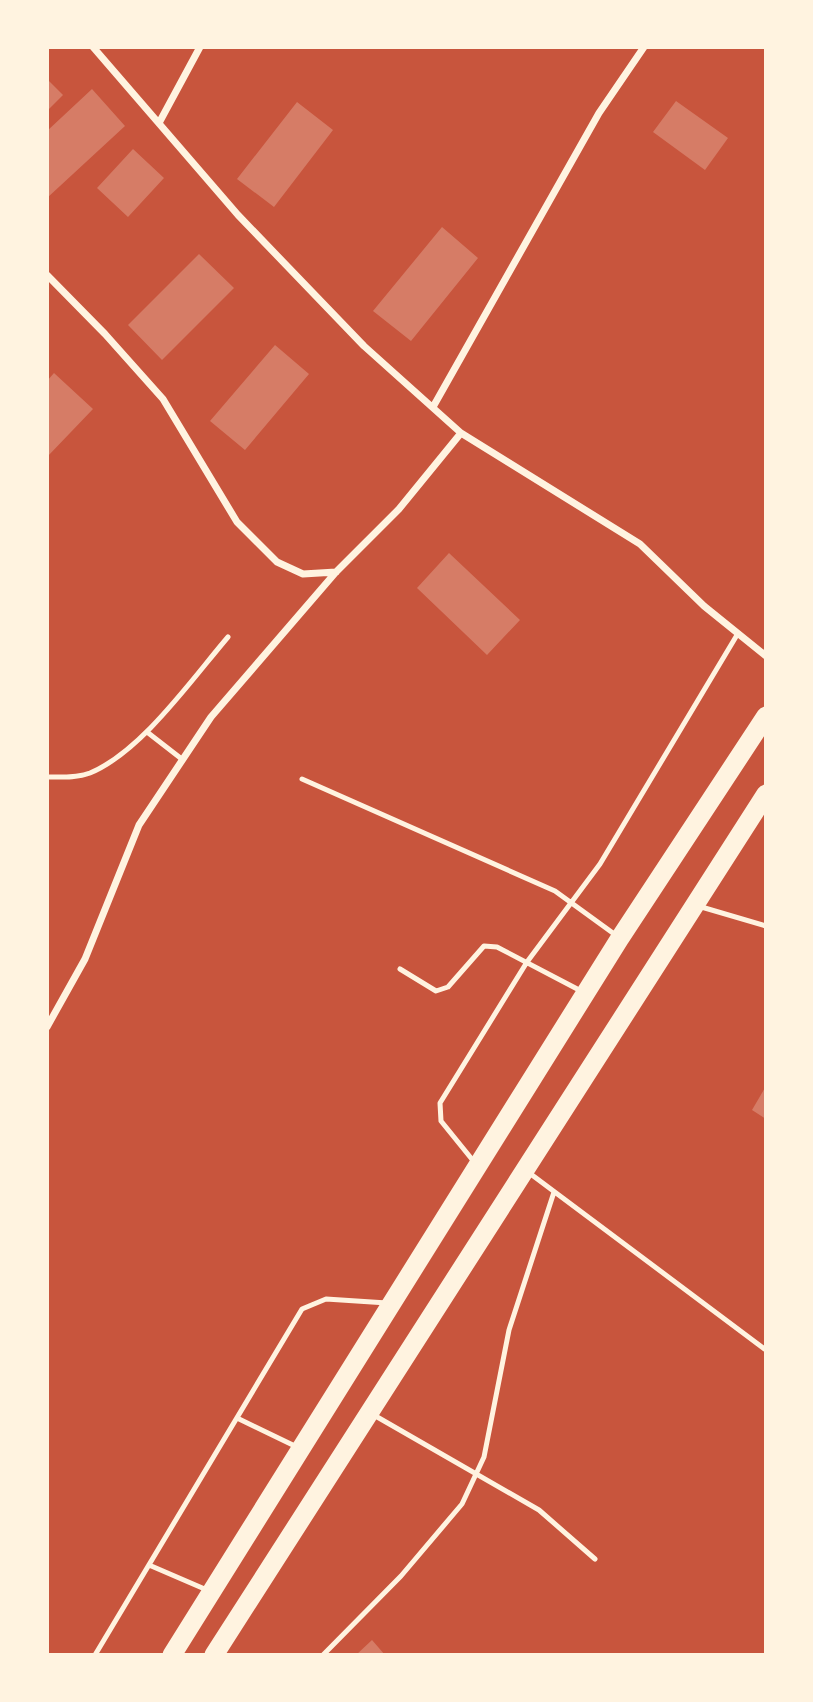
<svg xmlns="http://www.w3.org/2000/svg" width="813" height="1702" viewBox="0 0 813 1702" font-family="Karla,sans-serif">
<rect width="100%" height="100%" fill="#c8553d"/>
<path fill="#d67c66" d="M47,79L63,95L47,111Z
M92,89L125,126L47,198V131Z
M676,101L728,138L705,170L653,132Z
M297,102L333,130L274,207L237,179Z
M133,149L164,178L128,217L97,188Z
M442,227L478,258L411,341L373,311Z
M199,254L234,288L162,360L128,325Z
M275,345L309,374L245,450L210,421Z
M54,373L93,409L47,457V381Z
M449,553L520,620L487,655L417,588Z
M766,1086V1119L752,1110Z
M372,1640L385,1655H356Z"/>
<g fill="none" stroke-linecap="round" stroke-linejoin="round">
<path stroke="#fff3e0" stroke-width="5" d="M147,732L183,760
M47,777C61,777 77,778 90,773C141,752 192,679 228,637
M302,779L555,891L617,936
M698,906L766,926
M400,969L436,991L448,987L484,946L497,947L583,992
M475,1163L441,1121L440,1103L527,962L600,864L737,635
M528,1172L766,1350
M372,1414L539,1510L595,1559
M237,1418L297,1447
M149,1565L207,1590
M95,1655L302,1309L326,1299L387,1303
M323,1655L401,1576L462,1504L484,1457L509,1330L554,1192"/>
<path stroke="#fff3e0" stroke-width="7" d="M93,47L238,215L364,346L461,433L640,544L704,606L766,656
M159,123L200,47
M47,275L105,334L163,399L237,522L277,562L303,574L336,572
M433,407L599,113L644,47
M47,1027L85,959L139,825L211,717L336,572L399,509L461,433"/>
<path stroke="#fff3e0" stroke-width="19" d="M172,1655L620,938L766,716
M214,1655L766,794"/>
</g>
<rect width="813" height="1702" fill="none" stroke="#fff3e0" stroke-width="98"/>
</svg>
